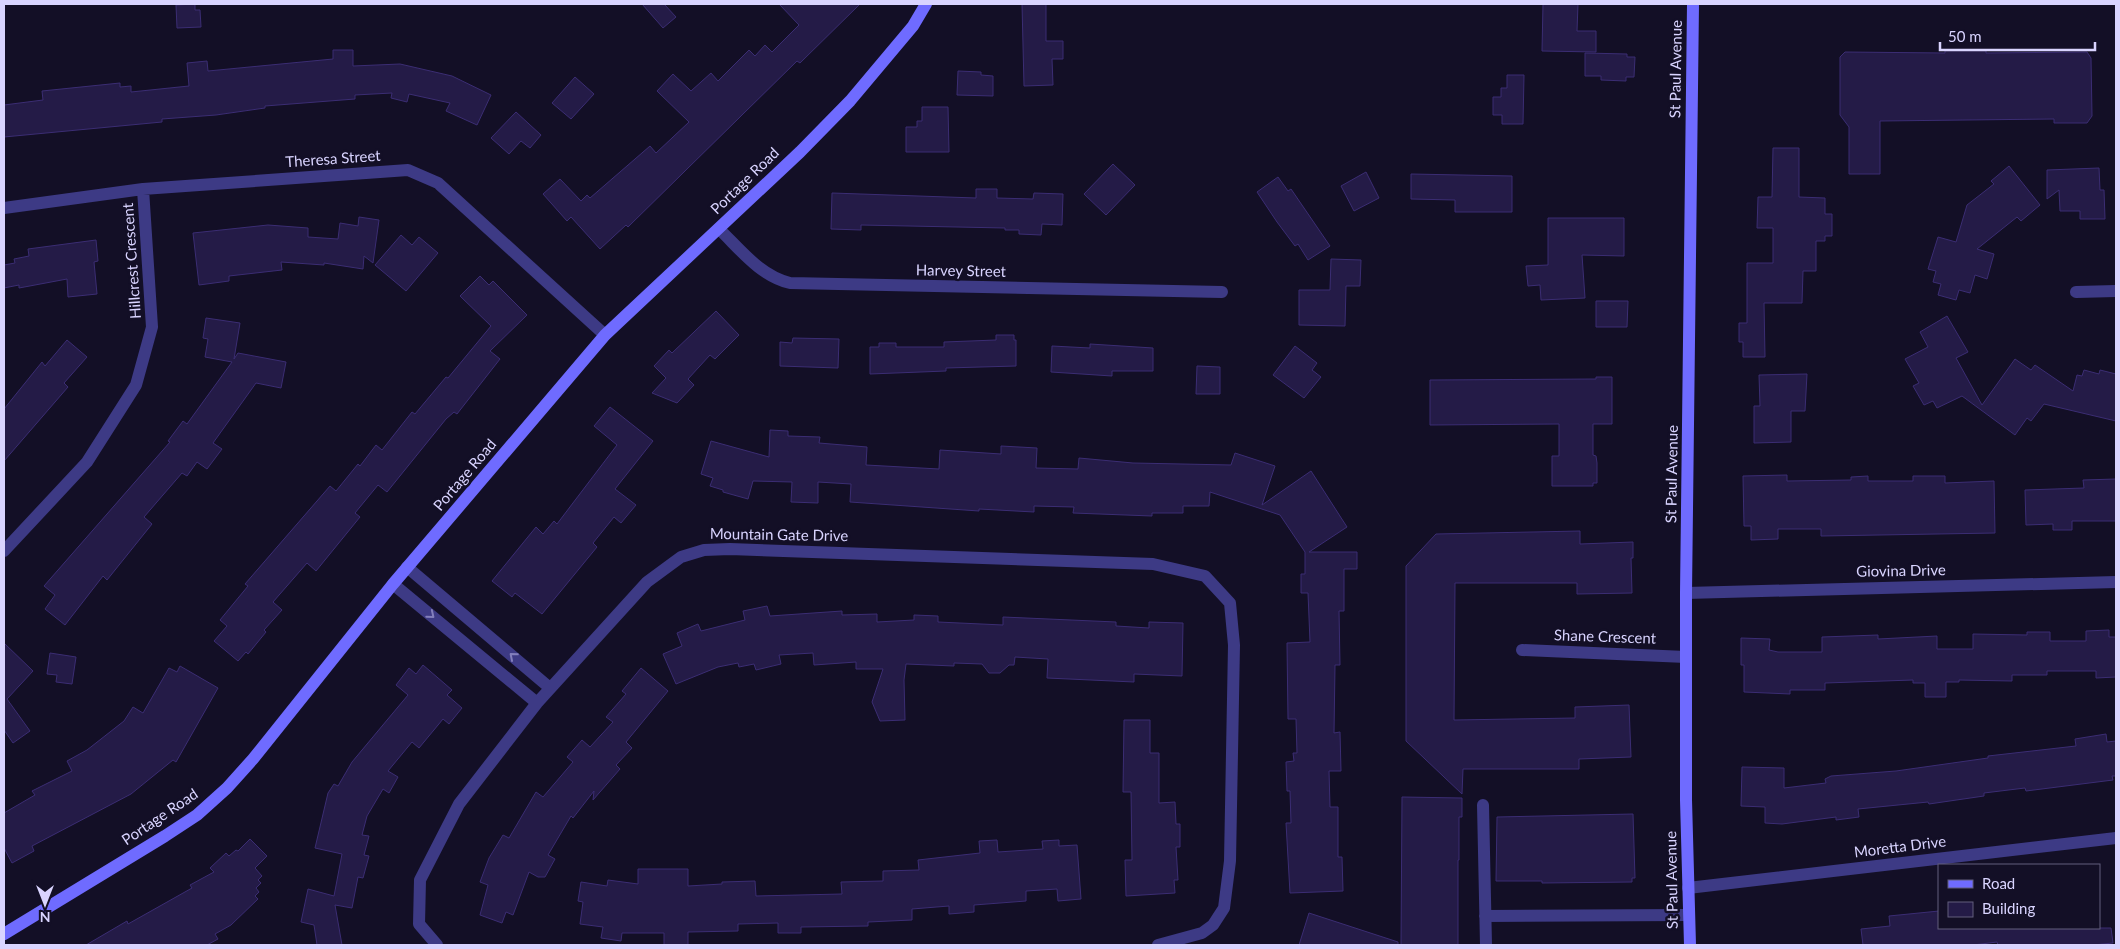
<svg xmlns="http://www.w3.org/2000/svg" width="2120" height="949" viewBox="0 0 2120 949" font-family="Lato,sans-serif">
<rect width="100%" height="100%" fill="#130f26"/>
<path fill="#241b47" stroke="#3b2d73" d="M195,4V10H200L201,27L177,28L176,5Z
M642,4H664L676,17L663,28Z
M779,4H860L800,63L797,61L628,227L626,225L600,249L571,217L567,221L543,194L560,179L581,201L587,195L590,198L650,146L656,153L689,122L657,91L673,74L691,91L711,73L718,81L749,50L755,56L765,45L772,52L799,25Z
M1022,4H1046V41H1063V59H1052L1053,85L1024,86Z
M1543,4H1578L1577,31H1596V52L1542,51Z
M333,50H353V66L400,64L452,76L491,95L477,125L446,111L450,103L409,94L407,102L391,98L392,93L355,95V99L265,106V108L216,115L162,119V122L4,137V105L43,100L42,91L120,83V87L131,86V92L189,86L187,63L207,61L208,71L333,59Z
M1945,50H1986V53L2087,52L2091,58L2092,116L2087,123H2054V119L1880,121V174H1849V127L1840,115V57L1845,52L1945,53Z
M1585,53L1627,54V57H1635L1634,77H1626V81L1601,80V76H1585Z
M958,71L981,72V75L993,76V96L957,95Z
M1507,75H1524L1523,124H1502V115H1493V97H1501V88H1507Z
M575,77L594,94L571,119L552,103Z
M922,107H948L949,152H906V127H917V121H922Z
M516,112L541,135L530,148L521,141L509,154L491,138Z
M1773,148H1799V197L1825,198V214H1832V236H1825V241H1816V271H1803L1802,303H1764L1765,357H1743V342H1739V323H1747V263H1773V228H1757L1758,197H1772Z
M1113,164L1135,185L1106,215L1084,194Z
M2009,166L2040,205L2021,221L2017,217L1977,249L1994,254L1987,279L1975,275L1970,293L1959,290L1956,300L1938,295L1941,284L1933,282L1936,271L1928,269L1938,237L1956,242L1967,205L1994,184L1991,181Z
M2099,168L2100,190H2104L2105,219H2080V211H2060L2059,190L2047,199V170Z
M1366,172L1379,198L1354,211L1341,186Z
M1411,174L1512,176V212H1455V200L1411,199Z
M1278,177L1288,191L1291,189L1330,246L1308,260L1298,244L1295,246L1277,222L1257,192Z
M976,189H997V198L1033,199L1034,193L1063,194L1062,225L1042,224L1041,235L1019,234V230H1005V228L861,225V230L831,229L832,193L976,198Z
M359,217L379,220L373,263L364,256L363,269L324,263V265L281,262L282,270L229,276V281L199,285L193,233L268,225L308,228V237L338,239L340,223L358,226Z
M1548,218H1624V256L1582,255L1585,298L1541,300L1540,285L1528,286L1526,266L1548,265Z
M401,235L412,245L419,237L438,253L406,291L375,265Z
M96,240L98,261L94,262L97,294L68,297L67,279L19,288V285L4,288V265L15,263L14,259L29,256L28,249Z
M1331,259L1361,260L1360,286H1346L1345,326L1299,325V290H1330Z
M480,276L489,285L493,281L527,315L490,351L500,359L457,414L454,412L446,419L387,492L378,485L355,513L360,517L316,571L307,563L273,602L282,610L264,630L266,632L248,654L246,652L238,661L214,641L227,626L220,620L248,586L245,584L330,486L336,491L358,464L360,466L376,445L382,450L412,412L415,414L446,377L448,378L491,326L460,296Z
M1596,301H1628L1627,327H1596Z
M716,311L739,335L715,359L710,355L688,379L694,385L677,403L652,393L666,378L654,366L669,350L672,353Z
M1947,316L1968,352L1956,358L1982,405L2015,359L2031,370L2035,365L2073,391L2077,375L2082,376L2084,370L2099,374L2100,370L2116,374V421L2044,404L2031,421L2027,418L2015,435L1962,396L1937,408L1933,401L1924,405L1913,386L1919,383L1905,359L1928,347L1920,332Z
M206,318L240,323L234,359L238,353L286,362L281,388L256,383L213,443L222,449L207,469L197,462L187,476L182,473L144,517L152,524L107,580L103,576L65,625L45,609L55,595L44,586L170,442L168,441L183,421L187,424L232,362L205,357L208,339L203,338Z
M996,335H1014V340H1016V366L946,368V371L870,374V347H879V343H896V347H944V342L996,340Z
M793,338L839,339L838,368L780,366V342L792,343Z
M67,340L87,357L64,383L68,387L4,461V409L42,362L45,366Z
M1090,344L1153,348V371H1112V376L1051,372L1052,346L1090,348Z
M1295,346L1317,363L1312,370L1321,377L1304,398L1273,375Z
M1197,366L1220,367V394H1196Z
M1807,374L1805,411H1791V442L1754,443V406H1760L1759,375Z
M1596,377H1612V424H1593V455L1596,456L1597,463V483H1593V486H1552V456H1559V424L1430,425V380L1596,379Z
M610,407L653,441L615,489L636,505L621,523L614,517L593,543L597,547L542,614L515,593L512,597L492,581L536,527L543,534L554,521L557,524L617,445L594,426Z
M770,430L788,431V436L820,437L819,443L867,447L866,465L939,469L940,450L1001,454V446L1037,448L1036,468L1078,469L1079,458L1133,463L1231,465L1235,453L1275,466L1262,505L1311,471L1347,527L1309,552H1357V569H1344V611H1339L1340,665H1335L1334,733L1340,732L1341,771H1329L1330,807H1338V857H1342L1343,891L1290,893L1286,823H1291L1290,791H1287L1286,762L1294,761L1293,753H1297L1296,719H1288L1287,643L1310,642L1308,593H1301V574H1305V552L1280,515L1210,492L1209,506H1183V513H1152V516L1073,513L1074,507L1034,506V512L979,509V511L850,502L851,484L818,482V503L791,502L792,482L753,481L748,499L723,492V490L710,486L713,478L701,474L711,441L769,457Z
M1787,475V481L1851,480V477L1868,476V481H1913V476H1945V483L1994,481L1995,533L1821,536V529H1778V539L1751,540V526H1744L1743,476Z
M2116,479V521H2072V530H2053V524L2026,525L2025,490L2084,488L2083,480Z
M1580,531V544L1633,542V558H1631L1632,593L1577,594V583H1455L1454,720L1575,718V707L1629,705L1631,757L1579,759V769H1463L1462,794L1406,741V566L1436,534Z
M767,606L770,616L842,611V615L877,614V622L914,620V615L938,616V622L1003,625V617L1116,622V626L1149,628V622L1183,623L1182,676L1134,674V682L1047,678L1048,659L1015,657L1014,665H1009L1000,673H989L982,664L954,663V666L906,664L904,680L905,720L880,721L872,702L883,669H856V662L814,665L813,653L779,655L781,664L756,670L754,664L739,667L738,663L718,667L676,684L663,654L682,646L677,633L698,624L701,631L745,620L743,611Z
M2109,630V637H2116V677L2096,678V671H2047V675H2012V681L1959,680V682H1946V697H1925V683H1913V680L1825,683V690H1790V694L1744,692V665H1741V638L1770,639L1769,650L1778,652H1822V637L1878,635V639L1937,636V649H1973V634L2027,635V632H2050V641H2086V631Z
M4,643L33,671L7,699L30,731L13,743L4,730Z
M50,653L76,657L72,684L56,682L57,675L47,674Z
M423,665L452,690L447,695L462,708L449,724L443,719L419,748L412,742L388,771L398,777L389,793L383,789L367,816L362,835L369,836L364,855L369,856L363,878L358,877L352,908L335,905L342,945H317L314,925L301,922L308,889L334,896L342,854L315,848L328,793L334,784L338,786L352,762L408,695L396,685L409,668L416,674Z
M180,666L218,688L176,762L173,760L131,794L32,846L34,851L12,863L4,848V813L35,795L32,791L72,771L67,761L87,750L124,721L133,707L143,713L169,668L177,672Z
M641,668L668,691L626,742L632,748L616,765L620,769L593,800L594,791L573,818L571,816L548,855L555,859L545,877H538L529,872L513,915L506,912L502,923L480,915L488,885L480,882L489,858L503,835L509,838L536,792L543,797L573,762L567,757L582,740L590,747L613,722L606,717L626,694L622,691Z
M1124,720H1150V753H1159V803L1175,802L1176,824H1180V847H1176L1178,880H1174L1175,893L1126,896L1125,860H1132L1131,792H1123Z
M2106,734L2107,742L2116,741V776H2112L2113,780L2026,791L2025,788L1984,793V796L1929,804L1928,802L1858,809L1859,817L1836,820V817L1782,824L1765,823V807L1741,806L1742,767L1784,768V788L1826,783L1825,779L1831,776L1896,771L1988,758V756L2076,746L2075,739Z
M1402,797L1462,798V817H1459V860H1458V945H1401Z
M1633,814L1635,878H1632V882L1542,883V881H1496L1497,817Z
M250,839L267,856L255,868L262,876L258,880L261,883L256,888L259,892L255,896L258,899L231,925L215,934L218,939L207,945H86L127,921L128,924L192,888L190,885L214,872L210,868L226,853L229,856L236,850L238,851Z
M997,840L998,852L1043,849L1042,841L1059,840V846L1077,845L1081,899L1058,901L1057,889L1026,891V901L974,905V912L949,914V906L912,909V920L868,922V926L801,927V933H778V923L738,924V931L688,932V945H664V933H622L621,941L601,938L603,927L580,924L583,902L578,901L581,882L607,886L608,880L638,884V869H688V886L722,884V882L755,881L756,896L842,894L841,882L883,881V871L919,870L918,860L980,853L979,841Z
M1939,911V928H2111L2113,943L2093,945H1998L1997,942L1973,945H1863L1861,929L1890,926L1889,916Z
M1309,913L1398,942V945H1299Z"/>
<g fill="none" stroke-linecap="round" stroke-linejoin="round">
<path stroke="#3d3a85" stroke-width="12" d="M1483,805L1486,945
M1485,916L1688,915"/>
<path stroke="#3d3a85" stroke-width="12" d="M4,208L143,189L408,170L438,183L605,335
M719,229C740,249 760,276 790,283L1222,292
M2076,292L2116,291
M4,551L87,462L136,385L152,327L143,189
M407,567L550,688
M393,584L537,703
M1686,593L2116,582
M1522,650L1686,657
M1688,888L2116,838
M437,945L419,924L420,880L459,804L537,703L647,582L681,557L704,550L730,549L1153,564L1205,576L1230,603L1234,645L1230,861L1224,908L1213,925L1202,933L1158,945"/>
<path stroke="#6f6bff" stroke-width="12" d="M4,934L165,836L197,815L227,788L253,759L393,584L605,335L800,152L850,101L913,26L926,4
M1690,945L1686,800V593L1693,4"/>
</g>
<defs><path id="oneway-chevron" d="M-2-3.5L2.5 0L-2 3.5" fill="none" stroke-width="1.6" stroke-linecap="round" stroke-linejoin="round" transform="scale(1.25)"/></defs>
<g stroke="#837fbc">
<use href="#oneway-chevron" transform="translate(431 615) rotate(39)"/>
<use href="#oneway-chevron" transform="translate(513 656) rotate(-139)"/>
</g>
<g text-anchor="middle" stroke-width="5" stroke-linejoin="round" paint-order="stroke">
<g font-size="15" fill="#d9d4ff" stroke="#130f26">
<text transform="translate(1676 69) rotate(-89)" y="5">St Paul Avenue</text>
<text transform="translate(333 159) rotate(-4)" y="5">Theresa Street</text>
<text transform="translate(745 181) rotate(-44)" y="5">Portage Road</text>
<text transform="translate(132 261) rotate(-94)" y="5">Hillcrest Crescent</text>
<text transform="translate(961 271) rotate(1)" y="5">Harvey Street</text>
<text transform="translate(1672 474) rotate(-89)" y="5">St Paul Avenue</text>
<text transform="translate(465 475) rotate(-50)" y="5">Portage Road</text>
<text transform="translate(779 535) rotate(1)" y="5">Mountain Gate Drive</text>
<text transform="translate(1901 571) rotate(-1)" y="5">Giovina Drive</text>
<text transform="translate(1605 637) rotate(2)" y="5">Shane Crescent</text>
<text transform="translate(160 817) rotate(-34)" y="5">Portage Road</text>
<text transform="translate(1900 847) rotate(-7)" y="5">Moretta Drive</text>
<text transform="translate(1672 880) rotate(-91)" y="5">St Paul Avenue</text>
</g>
</g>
<rect width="2120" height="949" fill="none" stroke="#d9d4ff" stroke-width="10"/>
<rect x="1938" y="864" width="162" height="65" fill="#130f26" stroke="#625e7d"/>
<rect x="1948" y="880" width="25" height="8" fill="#6f6bff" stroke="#625e7d"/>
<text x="1982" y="889" font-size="15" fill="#d9d4ff">Road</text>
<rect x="1948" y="902" width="25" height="15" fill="#241b47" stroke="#625e7d"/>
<text x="1982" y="914" font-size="15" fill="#d9d4ff">Building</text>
<g transform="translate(45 904) rotate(180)" stroke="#130f26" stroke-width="4" paint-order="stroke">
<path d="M0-4L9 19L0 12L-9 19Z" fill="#d9d4ff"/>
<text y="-8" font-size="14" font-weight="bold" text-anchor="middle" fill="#d9d4ff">N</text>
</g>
<path d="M1940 42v8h155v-8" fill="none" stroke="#d9d4ff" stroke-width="2.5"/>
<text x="1948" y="42" font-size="15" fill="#d9d4ff" stroke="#130f26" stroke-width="4" paint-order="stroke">50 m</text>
</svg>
